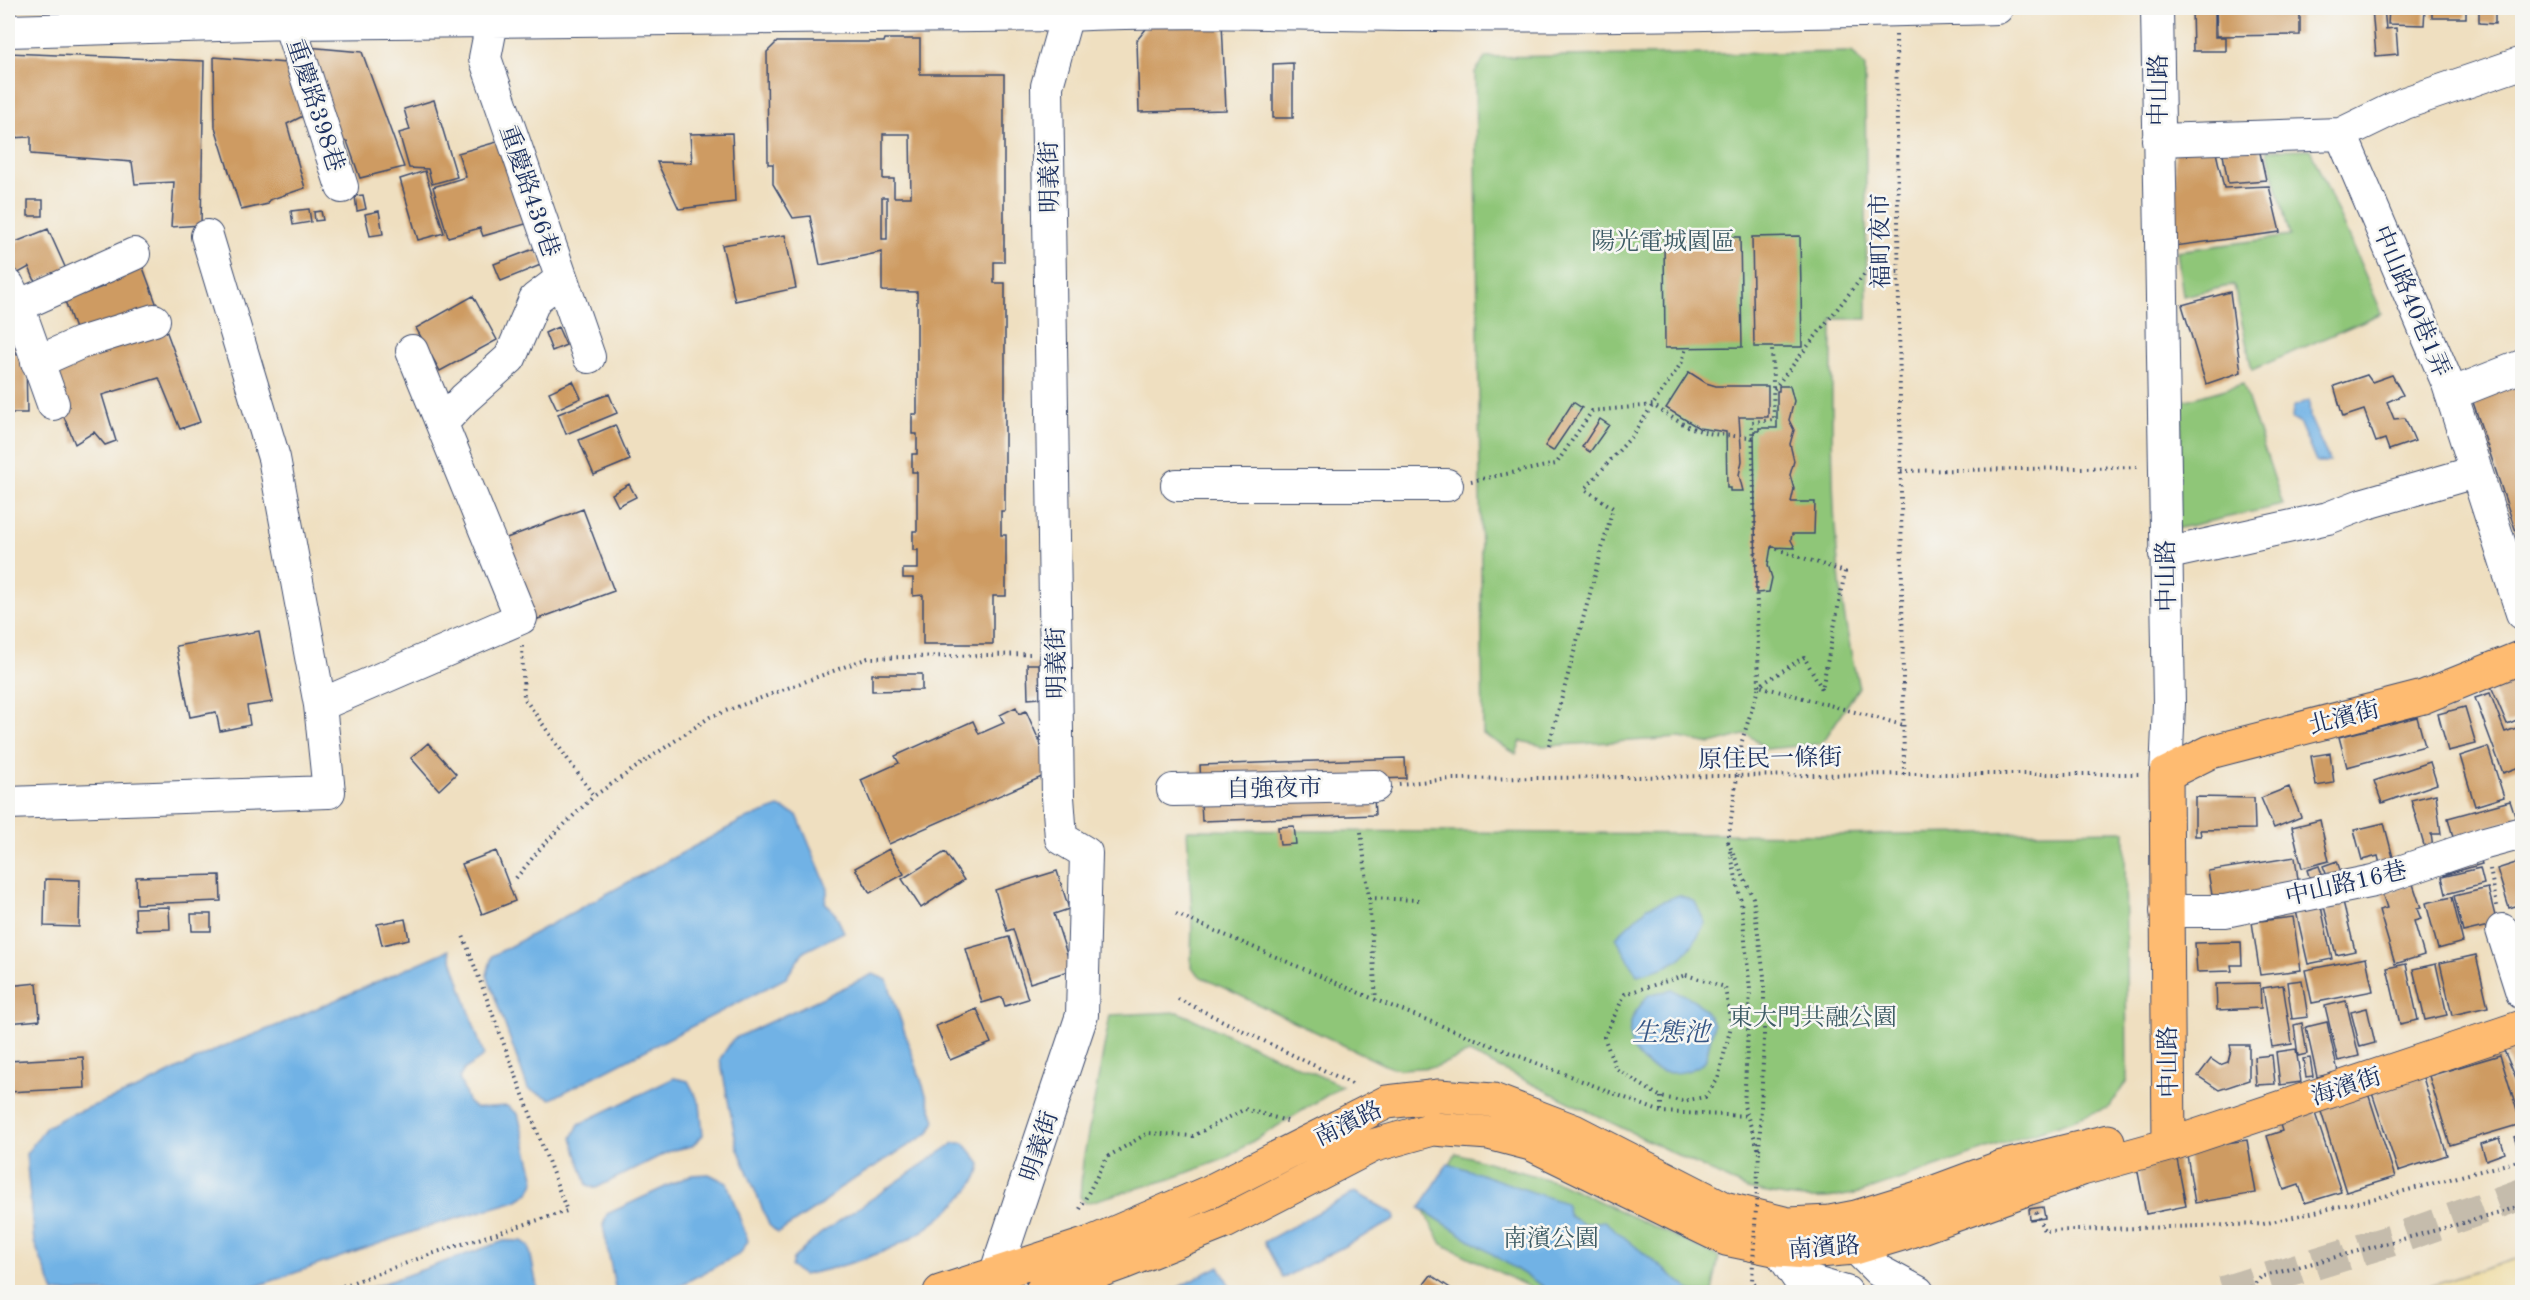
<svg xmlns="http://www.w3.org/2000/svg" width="2530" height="1300" viewBox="0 0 2530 1300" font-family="'Old Standard TT','Noto Serif TC',serif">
<rect width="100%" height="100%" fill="#f6f6f2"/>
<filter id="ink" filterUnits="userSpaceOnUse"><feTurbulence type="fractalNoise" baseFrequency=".0167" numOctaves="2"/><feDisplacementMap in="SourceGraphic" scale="12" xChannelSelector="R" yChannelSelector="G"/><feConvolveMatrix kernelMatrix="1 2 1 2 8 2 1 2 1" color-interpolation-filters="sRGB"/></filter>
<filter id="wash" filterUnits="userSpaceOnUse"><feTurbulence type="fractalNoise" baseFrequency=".008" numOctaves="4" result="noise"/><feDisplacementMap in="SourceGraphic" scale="24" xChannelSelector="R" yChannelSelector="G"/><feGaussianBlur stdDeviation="1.35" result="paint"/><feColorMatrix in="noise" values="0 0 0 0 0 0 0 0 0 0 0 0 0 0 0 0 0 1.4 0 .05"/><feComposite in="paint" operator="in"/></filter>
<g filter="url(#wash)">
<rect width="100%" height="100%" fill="#efdfc0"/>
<path fill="#8fc678" stroke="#557a6b" stroke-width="1.5" d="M1852,52L1865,67L1867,319H1832C1832,442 1828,568 1859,687L1825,739L1819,744L1767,749L1747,734L1711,744L1680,738L1543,746L1521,741L1516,754L1483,734L1475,72L1486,57Z
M2310,149L2382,313L2252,370L2234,285L2183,296L2177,251L2290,236L2267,150Z
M2243,384L2283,505L2175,529L2183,401Z
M1187,830L1824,835L2125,831L2127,1080L2110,1107L1863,1192C1819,1203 1790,1198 1747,1189L1469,1053L1435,1067L1400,1069L1387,1066L1201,977L1191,967L1192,916Z
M1178,1012L1342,1086L1224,1159L1170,1179L1086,1203L1080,1197L1083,1161L1110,1015Z
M1456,1153L1560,1183L1719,1257L1712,1292H1539L1442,1244L1423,1210Z"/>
<path fill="#eeda9e" stroke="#84847e" stroke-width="1.5" d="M2522,1257V1292H2412Z"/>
<path fill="#71b2e5" stroke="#4670a2" stroke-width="1.5" d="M2309,400L2310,418L2330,462H2316L2299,422L2292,418L2293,407Z
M779,807L797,815L828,889L825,902L836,915L844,932L803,952L786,978L551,1099L528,1089L487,975L492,956L741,821Z
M1679,895L1695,902L1705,923C1685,960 1678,965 1637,975L1616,937L1648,907Z
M449,950L484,1056L464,1070L459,1078L469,1103L476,1108L507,1106L518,1114L535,1180L529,1193L516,1201L427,1227L240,1292H54L34,1242L26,1154L46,1127L67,1116L142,1087L219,1048L281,1024Z
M873,974L887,980L935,1121L929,1133L838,1189L827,1201L778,1233L769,1225L737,1146L720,1059L733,1039Z
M1672,990C1695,998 1701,1003 1714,1024L1705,1062C1659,1095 1607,1046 1640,1006C1643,1002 1646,997 1649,995C1655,992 1665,992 1672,990Z
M674,1078L688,1081L700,1104L703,1135L692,1146L670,1151L596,1188L587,1185L572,1138L579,1124Z
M954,1143H964L981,1164C978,1181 972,1186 961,1198C920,1244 861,1263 803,1275L791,1267L793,1259L820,1234Z
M1448,1163L1565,1203L1569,1216L1583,1224L1604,1221L1692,1292H1552L1420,1208Z
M709,1174L727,1183L748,1241L740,1254L667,1292H616L603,1225L607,1214L691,1175Z
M1355,1192L1394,1214L1395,1220L1283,1278L1264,1242Z
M504,1241H522L529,1246L538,1292H359Z
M1219,1266L1233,1292H1170Z"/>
<g id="blocks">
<path fill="#ce9b62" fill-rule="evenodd" d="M2192,8H2215V37H2226V51H2193Z
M2216,8H2300V35L2217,36Z
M2372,8H2384L2386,29L2396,28L2398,54L2376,56Z
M2389,8H2425L2424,25L2388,24Z
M2432,8H2466V18H2432Z
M2479,8H2495V24L2479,23Z
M1222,22L1226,110L1139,112L1137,40L1150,24Z
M885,39H920V74H1004V262H994V283H1005V511H1001V535H1006V596H993V644H923V595L913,596V578H903V569H918V550H913V531H917V472H912V454H917V434H912V414H917V292L882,291V252L820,265L810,216L793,218L773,184V164H768L767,52L777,42H884ZM883,134H910L911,197H894V179H883ZM882,197H887V239H882Z
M307,47L362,52L404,167L360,178L347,141L328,145Z
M8,53L204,61L201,225L171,227L174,182L135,184L132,162L31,154V137L8,138Z
M214,57L286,63L303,116L287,124L305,188L269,200L268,204L241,210L215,127Z
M1293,63V118H1273V64Z
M434,100L457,177L432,184L428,169L409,168L399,133L410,130L404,109Z
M732,133L735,202L679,209L657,162L692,163L690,134Z
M504,140L529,223L483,236L480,228L448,237L433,187L466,177L458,153Z
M2175,145L2215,148L2224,188L2269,186L2280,232L2175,246Z
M2259,148L2266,180L2228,183L2222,149Z
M425,171L444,233L418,240L400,179Z
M363,195L366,209L357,211L355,196Z
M28,200H43V216H28Z
M309,209L311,222L293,225L291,211Z
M321,211L323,220L315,221L314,212Z
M379,211L383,234L370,236L365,214Z
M48,229L66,269L35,281L29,267L15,275L8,257V245Z
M785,235L796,288L735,301L722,245Z
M1800,236L1802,347H1754L1752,237Z
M1664,237H1740L1742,347L1665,348Z
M536,248L543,264L501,281L494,264Z
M142,265L200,422L180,429L159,378L102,395L116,441L105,445L94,432L75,444L41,361L80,343L65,301L105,286L104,277Z
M2230,292L2241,372L2206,384L2182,305Z
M473,296L497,340L440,371L416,328Z
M8,300L12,308L17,355L26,358L27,413H8Z
M558,327L566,345L552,351L545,333Z
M1689,372L1706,383L1716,386H1768V417H1739L1742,461L1739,475L1743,491H1730V488H1727L1726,432L1699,428L1666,408Z
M2367,375L2372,382L2392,375L2403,395L2387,402L2394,419L2405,418L2415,441L2389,450L2385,439L2376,442L2364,410L2343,417L2334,386Z
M573,381L581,398L557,409L549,392Z
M2522,382V550L2472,399Z
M1779,386H1790L1794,401L1789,420L1794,430L1790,444L1794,461L1790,475L1794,489L1791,502H1815L1814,534H1792L1791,540L1795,548L1771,547L1768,565L1772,578L1769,592L1756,593L1754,431H1759V428H1777V391H1779Z
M609,394L617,413L566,434L558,414Z
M1573,402L1582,408L1553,451L1545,446Z
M1600,419L1609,425L1590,452L1582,447Z
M615,425L630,460L594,475L579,440Z
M629,484L636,497L618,506L612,494Z
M583,509L614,591L527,623L496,542Z
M259,631L273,702L247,706L250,725L220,731L216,712L190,717L176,646Z
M1027,664H1039L1040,698L1028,699Z
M2522,665V718L2507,724L2488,679Z
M872,674H922V690L872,691Z
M2490,693L2505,732L2522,726V742L2519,743L2522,753V766L2503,773L2475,698Z
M1016,707L1019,714L1026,711L1053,772L889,844L861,780L899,763L895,756L973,721L979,734L1004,723L1000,715Z
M2465,707L2476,744L2448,751L2438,714Z
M2417,717L2425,746L2347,767L2339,737Z
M428,743L456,774L439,790L411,758Z
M2488,747L2504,797L2475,806L2460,756Z
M2330,753L2334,783L2316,786L2311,756Z
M1405,758L1406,778L1201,785L1200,765Z
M2430,762L2437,784L2382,803L2374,781Z
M2289,787L2301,817L2274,828L2261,798Z
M2436,794L2441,834H2431L2433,848L2425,849L2411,800Z
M1374,796L1375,815L1202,821L1201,801Z
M2195,797L2254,798L2255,829L2200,830L2201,836H2195Z
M2510,801L2516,819L2453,837L2448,818Z
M2320,820L2329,861L2302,868L2292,827Z
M2384,823L2396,869L2382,872L2378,856L2362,860L2354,830Z
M1294,826L1296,844L1280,845L1278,827Z
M889,849L904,874L870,893L855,868Z
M496,851L515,901L482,914L462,864Z
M2478,851L2482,864L2444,875L2440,861Z
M945,852L964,880L921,908L902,879Z
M2295,857L2299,887L2213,901L2208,871Z
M2337,861L2344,882L2331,886L2323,866Z
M2522,861V904L2509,908L2497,869Z
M2319,866L2324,880L2312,885L2307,870Z
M2480,868L2484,884L2446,894L2442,877Z
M1057,871L1069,909L1054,914L1072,970L1030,983L1013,929L1007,931L995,890Z
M220,875L221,901L137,904L136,877Z
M45,879L80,880L79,927L44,926Z
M2413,884L2421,908L2417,909L2421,919L2414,921L2424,955L2395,964L2379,910L2387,908L2381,890L2392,891Z
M2488,888L2497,924L2463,932L2454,896Z
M2340,889L2355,951L2336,955L2321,894Z
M2319,897L2332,959L2308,964L2294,902Z
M2452,897L2463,942L2438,949L2426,903Z
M169,907L170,929L136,930L135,908Z
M191,914H211V931H192Z
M2293,917L2301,970L2260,975L2252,922Z
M405,919L409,939L382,945L377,924Z
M1009,937L1028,999L1005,1006L1002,997L982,1003L966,949Z
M2241,942L2242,965H2231L2232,971L2197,972L2195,943Z
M2476,955L2488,1007L2452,1015L2440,963Z
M2366,958L2373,991L2312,1003L2305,970Z
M2406,964L2418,1020L2400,1024L2387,968Z
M2436,964L2447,1015L2425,1020L2413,969Z
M2302,980L2308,1017L2292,1019L2287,982Z
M37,983L40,1020L8,1023V986Z
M2260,983L2261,1008L2217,1010L2216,984Z
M2283,985L2292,1044L2272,1047L2263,988Z
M2346,1001L2359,1056L2338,1061L2325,1006Z
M2367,1008L2375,1043L2360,1047L2351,1012Z
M977,1009L991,1043L950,1060L936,1026Z
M2327,1022L2338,1072L2317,1077L2306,1027Z
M2302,1023L2307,1054L2298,1056L2294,1025Z
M2522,1040V1092L2503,1048Z
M2230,1045H2249V1080L2219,1090L2198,1076L2211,1059L2220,1065L2228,1062L2231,1050Z
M2296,1049L2301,1082L2280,1085L2276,1052Z
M2272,1055L2275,1084L2256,1085L2254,1057Z
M2500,1055L2521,1124L2450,1145L2429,1076Z
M83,1057L85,1088L8,1092V1061Z
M2310,1058L2313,1076L2306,1077L2303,1059Z
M2421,1071L2447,1155L2398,1171L2370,1087Z
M2366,1087L2395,1177L2346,1192L2318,1102Z
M2312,1104L2341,1192L2305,1203L2299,1185L2284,1190L2267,1136L2282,1131L2277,1115Z
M2522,1134V1149L2519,1150L2514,1137Z
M2500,1138L2505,1153L2486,1160L2481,1144Z
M2247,1140L2256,1193L2195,1203L2186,1149Z
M2176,1154L2186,1206L2146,1214L2136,1162Z
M2043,1207L2045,1218L2030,1220L2029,1209Z
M1431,1275L1456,1292H1418Z"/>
</g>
</g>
<g filter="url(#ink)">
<use href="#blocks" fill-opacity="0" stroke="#3b496d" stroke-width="1.5"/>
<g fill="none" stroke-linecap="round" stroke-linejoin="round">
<path stroke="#c5bcac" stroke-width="32" stroke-dasharray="32 16" stroke-linecap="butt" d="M2223,1292L2396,1239L2522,1194"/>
<g stroke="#3b496d" stroke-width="34">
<path id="minor" d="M492,8V22L485,58L589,357
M2157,8L2169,704L2166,774
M289,23L342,187
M8,31L289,23L1067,15C1190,9 1313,15 1436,15C1623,17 1810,12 1997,8
M2341,134L2448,384L2522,613
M2158,140L2341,134L2405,103L2522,63
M8,285L18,306L53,404
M18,306L134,254
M37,362L80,343L154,320
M2451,394L2522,366
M442,423L464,399L510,358L535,299L560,280
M1177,485H1447
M2165,554L2328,518L2364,504L2475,472
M320,705L521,618L412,351
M1173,790L1375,786
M8,803L329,792L320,705L274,458L207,236
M2166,911H2225L2373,881L2485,843L2522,833
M2502,930L2522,993
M1839,1231L1879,1271L1918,1292
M1779,1250L1798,1278L1846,1292
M1001,1292L995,1275L1082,1015L1086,853L1061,838L1058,797L1047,86L1067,15V8"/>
</g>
<g stroke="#3b496d" stroke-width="35">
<path id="major" d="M2169,1145L2166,774L2210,752L2423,697L2522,657
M940,1292L1091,1243L1209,1192L1387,1102L1439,1096L1493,1100L1574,1131L1724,1208L1788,1224L1830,1222L1856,1217L1924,1196L2002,1167L2108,1141
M1041,1292L1125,1262L1225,1222L1372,1146L1433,1129L1489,1133L1531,1144L1726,1239L1779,1250L1806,1252L1855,1248L1902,1234L2082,1169L2169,1145L2522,1027"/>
</g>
<path stroke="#3b496d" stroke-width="4" stroke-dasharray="1.5 4.5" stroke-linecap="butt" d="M1896,35L1904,774
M1774,389L1867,271L1899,272
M1901,471L2140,467
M1471,481L1556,464L1592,411L1653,405C1693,433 1705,435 1753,437
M1771,547L1845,572L1822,689L1804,657L1759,686L1752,422L1774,420L1772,347
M522,646L524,698L594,796L710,717L868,658L1030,654
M1742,741L1759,686L1903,725
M1549,745L1613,508L1585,489L1631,437L1682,362L1686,348
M1399,784L1450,779L1904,774H2141
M1361,832L1369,898L1376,1000
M1728,842L1753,898L1764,976V1038L1759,1152
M1730,851L1741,901L1750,990L1744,1106L1758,1148
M2490,869L2497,906
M516,878L544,844L594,796
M1369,898L1420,900
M1176,914L1376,1000L1661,1112L1747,1116
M1686,975L1725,987L1731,1026L1718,1079L1705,1097L1682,1101L1661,1097L1616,1069L1604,1037L1625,994Z
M1178,999L1352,1084
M1661,1097V1112
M1080,1209L1107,1157L1148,1133L1193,1136L1245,1109L1287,1121
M2036,1212L2044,1231L2263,1224L2389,1195L2522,1160
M326,1292L437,1252L567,1211L462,933
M2247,1292L2261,1277L2500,1213L2522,1205"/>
<use href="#minor" stroke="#fff" stroke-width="32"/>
<use href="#major" stroke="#febb71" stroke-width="33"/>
<path stroke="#3b496d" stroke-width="4" stroke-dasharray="1.5 4.5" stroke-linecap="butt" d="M1728,842L1742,741
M1759,1152L1752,1281L1763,1292"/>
</g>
</g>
<g text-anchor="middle" stroke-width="5" stroke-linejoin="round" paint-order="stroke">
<g font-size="24" fill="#1b2f5e" stroke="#f6f6f2">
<text transform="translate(2158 90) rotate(-90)" y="8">中山路</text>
<text transform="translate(316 105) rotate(72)" y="8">重慶路398巷</text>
<text transform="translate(1049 177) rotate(-91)" y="8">明義街</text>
<text transform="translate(530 191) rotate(71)" y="8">重慶路436巷</text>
<text transform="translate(1880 241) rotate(-91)" y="8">福町夜市</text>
<text transform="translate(2412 301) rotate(67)" y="8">中山路40巷1弄</text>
<text transform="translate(2166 576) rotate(-91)" y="8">中山路</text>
<text transform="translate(1056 663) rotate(-91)" y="8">明義街</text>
<text transform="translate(2344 717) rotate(-14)" y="8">北濱街</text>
<text transform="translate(1770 758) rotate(-1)" y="8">原住民一條街</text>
<text transform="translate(1274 788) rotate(-1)" y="8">自強夜市</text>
<text transform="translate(2346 883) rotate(-13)" y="8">中山路16巷</text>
<text transform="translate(2168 1062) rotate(-91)" y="8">中山路</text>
<text transform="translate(2346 1086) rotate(-18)" y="8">海濱街</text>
<text transform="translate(1348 1123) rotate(-26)" y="8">南濱路</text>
<text transform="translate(1039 1146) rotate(-72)" y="8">明義街</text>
<text transform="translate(1824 1247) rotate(-4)" y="8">南濱路</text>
</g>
<g font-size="24" fill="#3e5c66" stroke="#f6f6f2">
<text x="1663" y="249">陽光電城園區</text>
<text x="1813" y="1025">東大門共融公園</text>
<text x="1551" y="1246">南濱公園</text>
</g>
<g font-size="26" font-style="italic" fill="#355686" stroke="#f6f6f2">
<text x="1671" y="1041">生態池</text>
</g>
</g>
<rect width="2530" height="1300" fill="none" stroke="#f6f6f2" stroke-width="30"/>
</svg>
